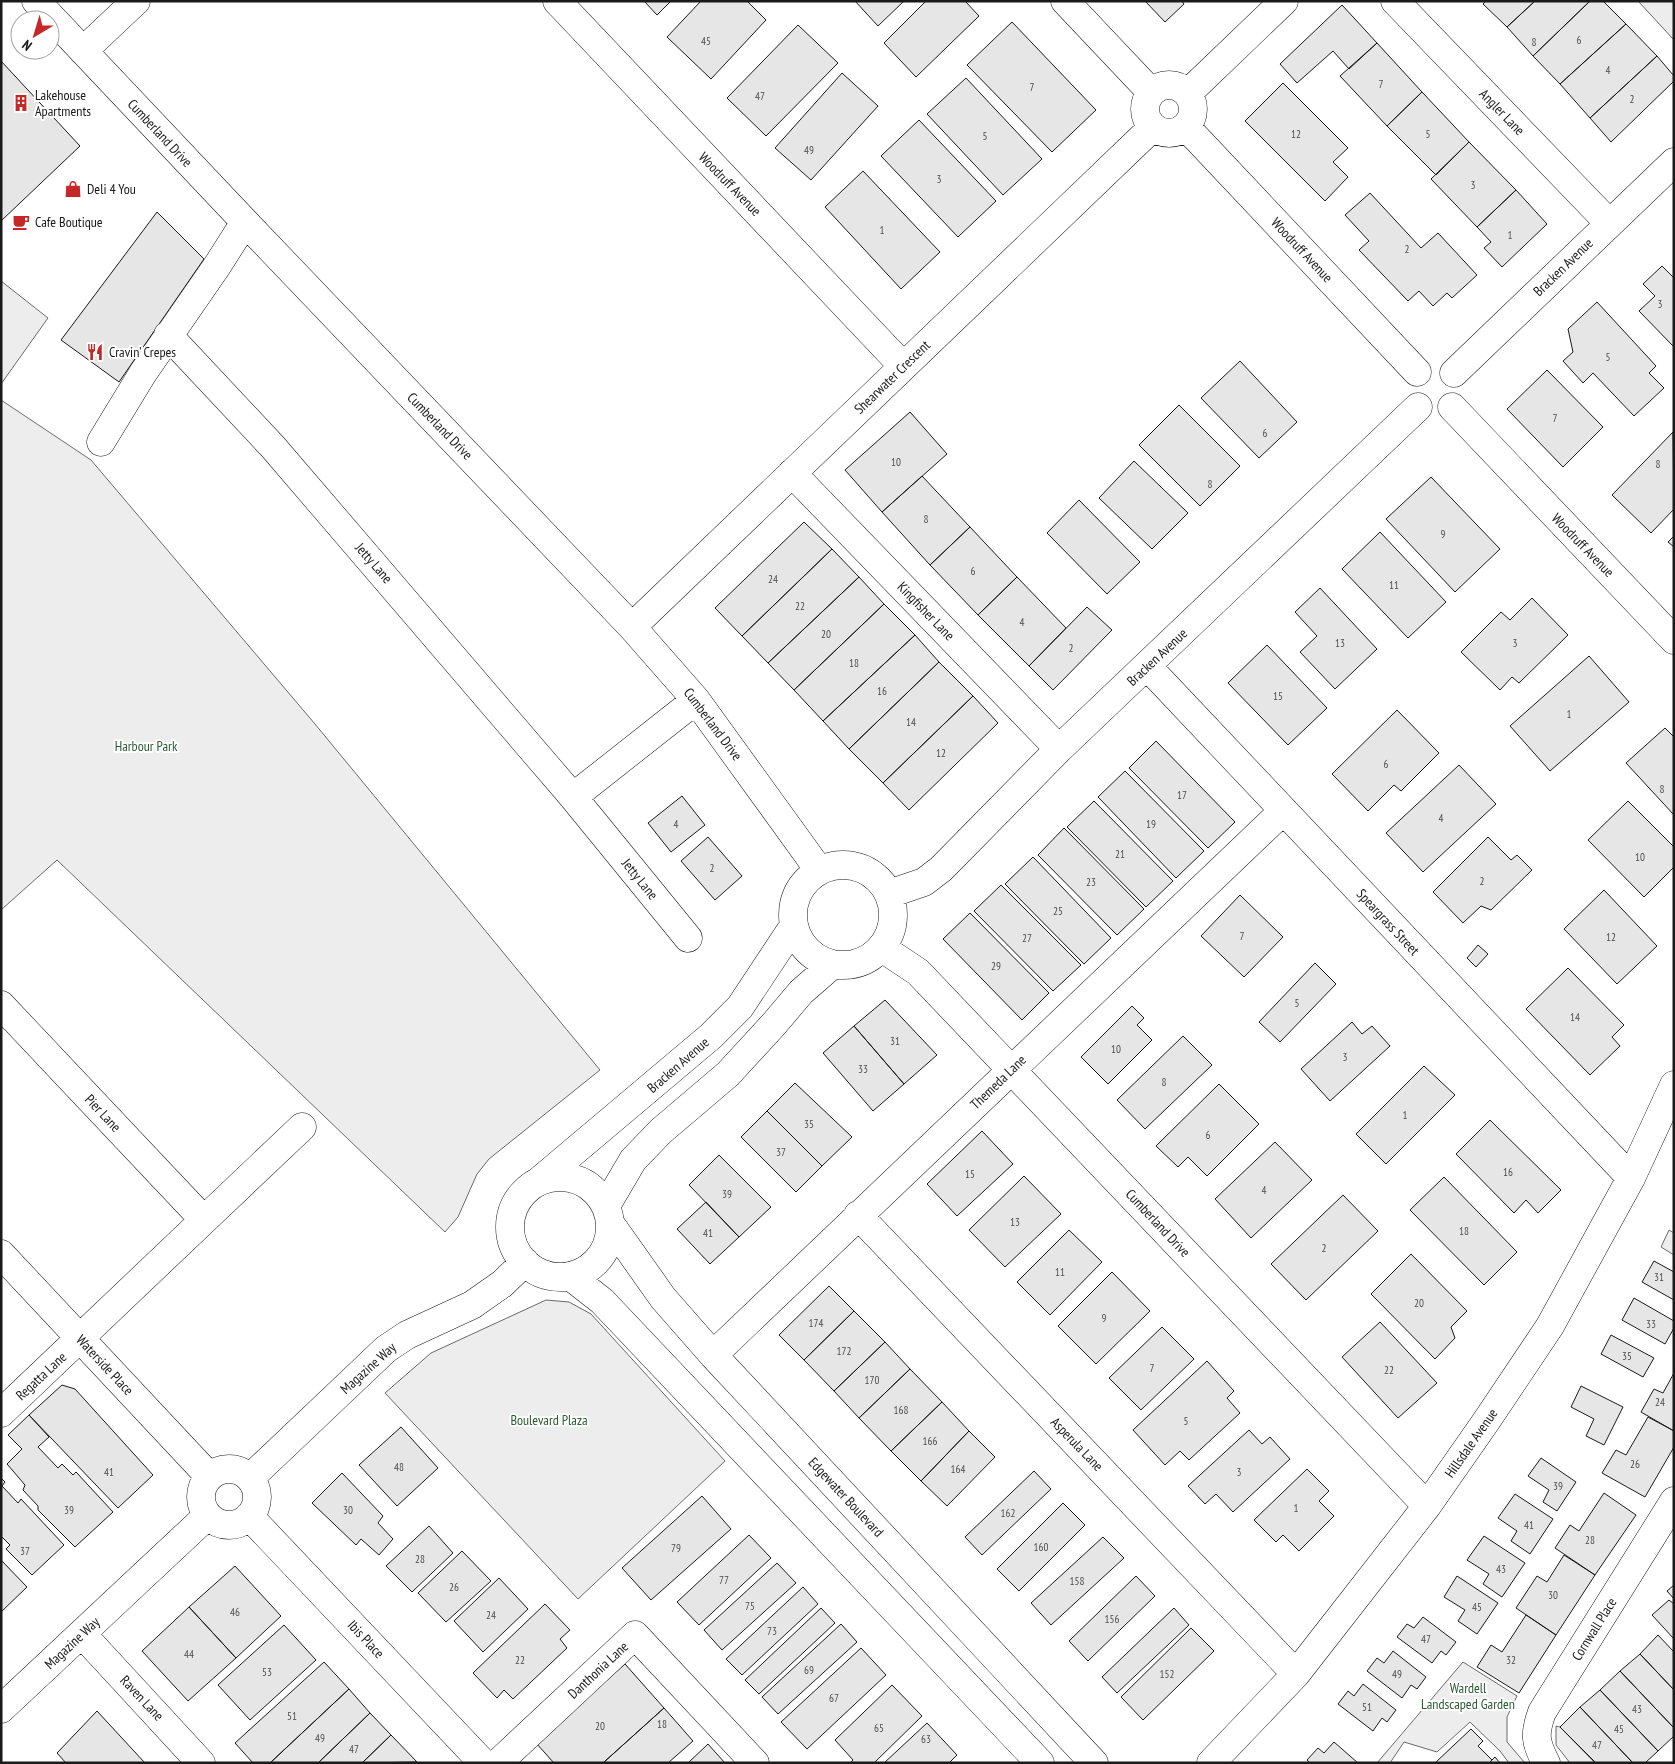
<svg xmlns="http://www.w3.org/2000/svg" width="1675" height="1764" viewBox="0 0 1675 1764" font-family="'PT Sans Narrow',sans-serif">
<rect width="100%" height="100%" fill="#fff"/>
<path fill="#ededed" stroke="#6a6a6a" d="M1638,1H1674V40Z
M1,281L48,318L1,384Z
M1,400L91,460L315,724L600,1070L489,1159L477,1174L458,1217L445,1232L57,860L1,910Z
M1669,1230L1674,1233V1255L1661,1247Z
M546,1300L569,1302L591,1314L725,1461L578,1599L385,1393L431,1353Z
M1463,1662L1517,1696L1507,1717V1742L1525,1763H1509L1500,1751L1470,1722L1437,1752L1404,1742L1390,1763H1377Z
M1556,1726L1560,1727L1595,1763H1570L1556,1745Z"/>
<path fill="#e6e6e6" stroke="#1a1a1a" d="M644,1H671L657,15Z
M701,1H747L766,20L711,79L667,37Z
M855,1H904L878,26Z
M926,1H965L979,16L916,77L884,43Z
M1145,1H1182L1184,4L1165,22Z
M1486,1H1535L1507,27L1483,4Z
M1535,1H1590L1533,56L1507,27Z
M1590,1H1603L1626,24L1560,84L1533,56Z
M1342,5L1377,43L1349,69L1333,51L1297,83L1280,64Z
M1012,22L1096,110L1052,152L967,65Z
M1626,24L1657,56L1590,118L1560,84Z
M798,25L838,63L766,136L727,98Z
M1377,43L1422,92L1387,126L1340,76Z
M1657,56L1674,76V81L1611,142L1590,118Z
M1,61L80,146L1,221Z
M842,73L878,106L811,180L775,148Z
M966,78L1042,159L1003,195L927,114Z
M1283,83L1348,148L1333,162L1348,177L1325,201L1245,121Z
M1422,92L1469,142L1436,175L1387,126Z
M919,120L996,201L958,237L881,156Z
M1469,142L1516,190L1477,227L1431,179Z
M863,171L940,252L901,289L825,207Z
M1516,190L1547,224L1502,267L1484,248L1491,242L1477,227Z
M1370,193L1421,248L1438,233L1477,275L1452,298L1447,293L1433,306L1419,291L1408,301L1359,250L1369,241L1345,215Z
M157,212L204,259L119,382L61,340Z
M1662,266L1674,278V347L1639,311L1655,296L1643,284Z
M1597,302L1656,366L1649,373L1664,388L1634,416L1593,373L1583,383L1563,361L1573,352L1568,329Z
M1240,361L1297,422L1259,458L1201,398Z
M1547,370L1603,427L1563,467L1507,409Z
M1179,405L1240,466L1200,506L1139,445Z
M910,412L947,454L882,512L845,470Z
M1673,432L1674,509L1651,533L1612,495Z
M1134,461L1188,513L1152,549L1099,498Z
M922,476L970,527L930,565L882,512Z
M1431,477L1500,549L1455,592L1386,519Z
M1079,500L1140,562L1107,594L1047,533Z
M804,522L832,549L742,636L715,608Z
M970,527L1017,577L978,615L930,565Z
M1380,532L1446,602L1408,638L1342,569Z
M1674,536V547L1668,542Z
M832,549L859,577L768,663L742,636Z
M859,577L884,604L794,690L768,663Z
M1017,577L1066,628L1029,666L978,615Z
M1320,588L1377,649L1335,689L1300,652L1317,636L1295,612Z
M1532,598L1568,635L1519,683L1512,677L1500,690L1461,652L1501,612L1510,620Z
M884,604L915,635L823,721L794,690Z
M1087,607L1112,630L1053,690L1029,666Z
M915,635L939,662L849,749L823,721Z
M1267,645L1327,708L1288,745L1228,683Z
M1589,656L1629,702L1550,771L1510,726Z
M939,662L973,696L883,783L849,749Z
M973,696L998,723L909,810L883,783Z
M1397,710L1439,753L1401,791L1394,785L1368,811L1332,774Z
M1665,728L1674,737V815L1626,763Z
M1156,741L1235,822L1208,848L1129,768Z
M1459,765L1496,804L1423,872L1386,833Z
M1125,771L1204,851L1176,878L1098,797Z
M682,796L705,825L671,852L648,823Z
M1094,801L1173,881L1146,907L1067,827Z
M1628,801L1674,847V867L1644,897L1588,840Z
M1064,828L1144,909L1117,935L1038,855Z
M708,837L742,876L715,900L681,861Z
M1488,837L1511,860L1517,855L1532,870L1491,910L1481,906L1463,923L1433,892Z
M1033,857L1111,938L1084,964L1005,884Z
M1001,885L1081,965L1053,991L974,911Z
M1604,890L1657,946L1617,984L1564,929Z
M1240,895L1283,937L1244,977L1201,936Z
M970,913L1049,993L1022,1020L943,939Z
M1478,945L1488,954L1476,967L1467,958Z
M1315,963L1336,984L1280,1042L1259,1022Z
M1568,968L1624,1025L1612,1037L1620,1046L1590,1075L1526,1009Z
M885,1000L937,1055L904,1084L854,1026Z
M1132,1006L1144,1018L1137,1025L1152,1040L1108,1084L1081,1057Z
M1352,1022L1362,1034L1372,1026L1390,1046L1330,1101L1301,1069Z
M854,1026L904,1084L873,1111L823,1053Z
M1183,1036L1212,1065L1145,1129L1117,1100Z
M1424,1066L1455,1095L1386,1164L1356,1134Z
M795,1083L852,1137L822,1166L767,1111Z
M1219,1084L1259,1124L1207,1176L1188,1157L1178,1167L1156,1146Z
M767,1111L822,1166L796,1192L741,1137Z
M1490,1120L1561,1190L1538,1213L1526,1200L1514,1213L1456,1154Z
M982,1131L1013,1164L957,1216L927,1184Z
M1275,1142L1312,1180L1251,1238L1215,1199Z
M719,1155L771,1207L739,1237L689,1185Z
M1024,1176L1061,1214L1005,1267L969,1230Z
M1444,1177L1517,1252L1484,1285L1410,1210Z
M1343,1195L1378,1231L1306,1300L1271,1264Z
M706,1202L739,1237L710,1264L677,1229Z
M1069,1230L1102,1262L1050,1315L1017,1282Z
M1411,1254L1467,1311L1451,1327L1455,1338L1435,1359L1371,1294Z
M1654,1261L1674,1272V1300L1642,1282Z
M1112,1272L1150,1311L1096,1364L1058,1326Z
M829,1286L854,1311L804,1360L779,1335Z
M1634,1298L1674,1321V1328L1665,1344L1622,1320Z
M854,1311L885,1342L834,1391L804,1360Z
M1380,1322L1437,1383L1398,1418L1342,1357Z
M1162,1327L1194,1359L1141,1410L1109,1378Z
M1611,1335L1654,1358L1643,1377L1601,1354Z
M885,1342L910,1369L859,1418L834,1391Z
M1207,1361L1234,1391L1227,1398L1240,1413L1189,1460L1180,1451L1165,1465L1133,1430Z
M910,1369L942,1402L891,1451L859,1418Z
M1674,1373V1431L1641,1412L1654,1389L1663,1393Z
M62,1385L75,1389L153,1475L118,1508L29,1415Z
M1581,1386L1623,1407L1604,1445L1586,1436L1594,1419L1571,1407Z
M942,1402L969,1431L921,1481L891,1451Z
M29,1415L49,1437L38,1447L58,1468L62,1464L73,1475L76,1472L113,1512L75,1547L38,1510V1506L23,1490L25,1485L7,1464L22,1449L8,1435Z
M1648,1417L1674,1431V1447L1645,1497L1602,1473L1616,1450L1626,1455Z
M401,1427L438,1468L397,1506L359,1465Z
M1249,1430L1262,1444L1270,1437L1290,1459L1233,1512L1216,1494L1205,1504L1188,1486Z
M969,1431L995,1457L947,1506L921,1481Z
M1541,1458L1576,1482L1557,1511L1543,1502L1549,1490L1528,1476Z
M1307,1469L1329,1491L1319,1501L1334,1516L1299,1551L1283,1535L1276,1542L1254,1520Z
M1034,1471L1051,1489L982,1555L965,1537Z
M342,1473L383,1516L378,1523L393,1539L379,1555L361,1539L356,1545L312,1503Z
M1,1478L5,1482L2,1486L18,1503L21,1499L64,1545L32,1575L6,1549L10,1545L1,1536Z
M1604,1493L1636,1515L1595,1575L1555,1548L1570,1525L1579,1531Z
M1515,1494L1553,1519L1530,1554L1511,1541L1517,1531L1498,1518Z
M702,1496L731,1529L651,1600L622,1568Z
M1063,1503L1085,1525L1019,1591L997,1569Z
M429,1526L453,1553L412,1592L386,1566Z
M749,1535L771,1558L699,1625L677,1602Z
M1484,1536L1525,1563L1502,1597L1483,1584L1489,1574L1467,1560Z
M1103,1537L1124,1558L1051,1625L1031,1603Z
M462,1551L491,1581L446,1622L418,1593Z
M1564,1555L1595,1575L1556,1635L1516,1608L1537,1576L1547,1582Z
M1,1560L27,1587L1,1612Z
M777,1563L796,1583L722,1650L704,1630Z
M235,1566L281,1616L236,1658L189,1607Z
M1136,1576L1155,1596L1088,1661L1069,1641Z
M1457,1576L1498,1603L1477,1634L1458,1621L1465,1610L1444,1597Z
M499,1578L528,1609L483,1652L454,1621Z
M1674,1585V1599L1667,1591Z
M803,1587L818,1604L742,1675L726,1659Z
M1669,1600L1674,1604V1639L1652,1615Z
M545,1604L570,1630L560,1639L567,1648L513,1699L504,1690L497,1698L473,1673Z
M189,1607L236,1658L188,1701L142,1651Z
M821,1608L835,1623L759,1694L745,1680Z
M1174,1608L1189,1625L1117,1693L1102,1677Z
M1526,1615L1556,1635L1519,1693L1477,1667L1491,1645L1502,1652Z
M1423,1617L1456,1642L1446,1655L1441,1651L1432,1663L1397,1637L1407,1624L1414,1628Z
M841,1624L857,1642L778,1714L762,1697Z
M284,1625L316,1660L250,1720L218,1685Z
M1191,1628L1214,1651L1143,1720L1121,1697Z
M1658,1635L1674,1652V1690L1640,1654Z
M861,1648L886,1675L807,1749L781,1722Z
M1393,1651L1426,1677L1417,1689L1411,1685L1402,1698L1367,1671L1377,1658L1384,1663Z
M1640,1654L1674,1690V1728L1620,1671Z
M324,1662L349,1689L270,1763H253L235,1743Z
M625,1664L664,1708L603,1763H554L536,1743Z
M1620,1671L1674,1728V1736L1658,1751L1600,1690Z
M1363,1684L1396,1710L1387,1722L1382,1718L1373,1731L1338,1704L1348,1691L1354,1696Z
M892,1685L922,1716L874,1763H850L853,1760L835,1740Z
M349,1689L370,1713L318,1763H270Z
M1600,1690L1658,1751L1645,1763H1633L1580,1707Z
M1580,1707L1633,1763H1596L1560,1727Z
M664,1708L693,1741L668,1763H603Z
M97,1711L145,1763H66L57,1753Z
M370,1713L391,1735L362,1763H318Z
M927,1723L957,1755L949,1763H884Z
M1471,1729L1483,1741L1478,1746L1492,1760L1489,1763H1435Z
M391,1735L417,1762L362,1763Z
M1334,1742L1358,1763H1310L1307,1760L1318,1748L1324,1753Z
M708,1744L725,1763H688Z
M1495,1757L1500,1763H1489Z"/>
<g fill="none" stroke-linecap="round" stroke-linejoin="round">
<g stroke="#1a1a1a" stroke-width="29">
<path id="minor" d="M36,1L245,222L632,627L696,700L819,870
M557,1L903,366
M1065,1L1151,92
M1395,1L1609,223
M83,51L136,1
M1145 109a24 24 0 1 1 48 0a24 24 0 1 1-48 0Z
M1188,93L1284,1
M1186,127L1417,372
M168,335L273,447L573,797L688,938
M1454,373L1674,162
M1452,407L1674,640
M101,442L143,373L217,266L245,222
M792,473L1059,749
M632,627L1153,127
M1147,666L1631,1178
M573,797L696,700
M793 915a50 50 0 1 1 100 0a50 50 0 1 1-100 0Z
M889,894L924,882L941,869L1059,749L1418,407
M882,948L918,972L1427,1506
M1,1005L204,1220L1,1413
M510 1227a50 50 0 1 1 100 0a50 50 0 1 1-100 0Z
M539,1181L711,1036L740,1007L793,927
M606,1206L633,1160L661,1131L728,1074L774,1024L801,992L832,965
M858,1215L1296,1674
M204,1220L302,1127
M610,1223L663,1298L713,1355L1094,1763
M1,1254L209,1476
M570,1276L602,1301L1040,1763
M713,1355L1283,811
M201 1497a28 28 0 1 1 56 0a28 28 0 1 1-56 0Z
M250,1478L386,1349L407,1335L472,1305L502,1284L525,1262
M249,1516L483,1763
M82,1634L201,1763
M1,1709L207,1516
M498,1763L635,1635L755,1763
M1211,1763L1296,1674L1427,1506L1487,1420L1550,1326L1631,1178L1674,1085
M1546,1763C1535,1742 1534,1734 1542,1712L1674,1501"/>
</g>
<use href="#minor" stroke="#fff" stroke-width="28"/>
</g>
<defs>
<g id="building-bare" transform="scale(1.35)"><path d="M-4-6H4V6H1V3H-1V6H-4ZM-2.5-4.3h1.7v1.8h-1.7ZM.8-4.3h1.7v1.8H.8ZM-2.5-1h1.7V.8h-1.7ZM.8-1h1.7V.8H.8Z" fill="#c62828" stroke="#fff" stroke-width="2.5" paint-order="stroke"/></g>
<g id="shop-bare" transform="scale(1.35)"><path d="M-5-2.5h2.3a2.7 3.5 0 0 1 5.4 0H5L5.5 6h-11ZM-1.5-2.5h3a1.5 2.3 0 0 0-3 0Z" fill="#c62828" stroke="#fff" stroke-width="2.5" paint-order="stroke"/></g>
<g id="cafe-bare" transform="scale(1.35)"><path d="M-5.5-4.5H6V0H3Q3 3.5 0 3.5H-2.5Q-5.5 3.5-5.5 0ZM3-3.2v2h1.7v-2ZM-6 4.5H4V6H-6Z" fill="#c62828" stroke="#fff" stroke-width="2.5" paint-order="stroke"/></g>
<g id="restaurant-bare" transform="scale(1.35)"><path d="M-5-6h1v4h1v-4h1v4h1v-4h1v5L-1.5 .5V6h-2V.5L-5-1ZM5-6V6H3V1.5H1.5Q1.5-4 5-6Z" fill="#c62828" stroke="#fff" stroke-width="2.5" paint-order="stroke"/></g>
</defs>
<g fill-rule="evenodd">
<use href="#building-bare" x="21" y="103"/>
<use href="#shop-bare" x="73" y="189"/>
<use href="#cafe-bare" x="21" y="222"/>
<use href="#restaurant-bare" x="95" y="352"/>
</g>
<g text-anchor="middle" stroke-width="4" stroke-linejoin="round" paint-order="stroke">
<g font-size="11" fill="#4d4d4d">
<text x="1579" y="44">6</text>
<text x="706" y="45">45</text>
<text x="1534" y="46">8</text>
<text x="1608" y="74">4</text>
<text x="1381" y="88">7</text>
<text x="1032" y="91">7</text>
<text x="760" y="100">47</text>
<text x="1632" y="103">2</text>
<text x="1296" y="138">12</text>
<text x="1428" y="138">5</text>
<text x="985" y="140">5</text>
<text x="809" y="154">49</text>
<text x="939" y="183">3</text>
<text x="1473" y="189">3</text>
<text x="882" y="234">1</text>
<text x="1510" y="239">1</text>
<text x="1407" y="253">2</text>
<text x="1660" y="308">3</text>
<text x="1608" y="361">5</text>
<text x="1555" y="422">7</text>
<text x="1265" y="437">6</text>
<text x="896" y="466">10</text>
<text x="1658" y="468">8</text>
<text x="1210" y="488">8</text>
<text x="926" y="523">8</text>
<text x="1443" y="538">9</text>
<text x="973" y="575">6</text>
<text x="773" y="583">24</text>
<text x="1394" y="589">11</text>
<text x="800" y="610">22</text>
<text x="1022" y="626">4</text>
<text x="826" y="638">20</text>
<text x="1340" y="647">13</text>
<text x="1515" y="647">3</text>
<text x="1071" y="652">2</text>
<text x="854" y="667">18</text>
<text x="882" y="695">16</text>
<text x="1278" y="700">15</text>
<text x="1569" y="718">1</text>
<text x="911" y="726">14</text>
<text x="941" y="757">12</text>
<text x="1386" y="768">6</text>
<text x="1662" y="793">8</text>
<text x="1182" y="799">17</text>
<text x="1441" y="822">4</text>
<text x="676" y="828">4</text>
<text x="1151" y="828">19</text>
<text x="1120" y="858">21</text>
<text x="1640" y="861">10</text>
<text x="712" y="872">2</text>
<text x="1482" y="885">2</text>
<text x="1091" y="886">23</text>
<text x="1058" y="915">25</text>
<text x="1242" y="940">7</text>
<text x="1611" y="941">12</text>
<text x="1027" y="942">27</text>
<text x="996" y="970">29</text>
<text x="1297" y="1007">5</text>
<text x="1575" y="1021">14</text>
<text x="895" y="1045">31</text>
<text x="1116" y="1053">10</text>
<text x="1345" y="1061">3</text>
<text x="863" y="1073">33</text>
<text x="1164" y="1086">8</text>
<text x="1405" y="1119">1</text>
<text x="809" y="1128">35</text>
<text x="1208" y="1139">6</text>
<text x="781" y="1156">37</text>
<text x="1508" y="1176">16</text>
<text x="970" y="1178">15</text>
<text x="1264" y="1194">4</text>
<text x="727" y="1198">39</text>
<text x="1015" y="1226">13</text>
<text x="1464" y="1235">18</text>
<text x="708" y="1237">41</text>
<text x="1324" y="1252">2</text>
<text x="1060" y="1276">11</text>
<text x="1659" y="1281">31</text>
<text x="1419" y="1307">20</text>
<text x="1104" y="1322">9</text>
<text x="816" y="1327">174</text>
<text x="1651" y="1328">33</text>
<text x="844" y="1355">172</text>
<text x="1627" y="1360">35</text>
<text x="1152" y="1372">7</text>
<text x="1389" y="1374">22</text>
<text x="872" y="1384">170</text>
<text x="1660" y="1406">24</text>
<text x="901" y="1414">168</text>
<text x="1186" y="1425">5</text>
<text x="930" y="1445">166</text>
<text x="1635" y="1468">26</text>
<text x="399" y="1471">48</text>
<text x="958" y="1473">164</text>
<text x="109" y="1476">41</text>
<text x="1239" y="1476">3</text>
<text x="1558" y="1490">39</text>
<text x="1296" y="1512">1</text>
<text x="69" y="1514">39</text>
<text x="348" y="1514">30</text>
<text x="1008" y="1517">162</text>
<text x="1529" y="1529">41</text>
<text x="1590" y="1544">28</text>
<text x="1041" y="1551">160</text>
<text x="676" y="1552">79</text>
<text x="25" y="1555">37</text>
<text x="420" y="1563">28</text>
<text x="1501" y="1573">43</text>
<text x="724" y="1584">77</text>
<text x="1077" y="1585">158</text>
<text x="454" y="1591">26</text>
<text x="1553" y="1599">30</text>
<text x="750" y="1610">75</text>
<text x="1477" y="1611">45</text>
<text x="235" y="1616">46</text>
<text x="491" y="1619">24</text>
<text x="1112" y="1623">156</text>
<text x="772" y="1635">73</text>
<text x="1426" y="1643">47</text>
<text x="189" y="1658">44</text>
<text x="520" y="1664">22</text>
<text x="1511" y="1664">32</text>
<text x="809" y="1674">69</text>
<text x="267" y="1676">53</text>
<text x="1167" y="1678">152</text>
<text x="1397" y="1678">49</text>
<text x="834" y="1702">67</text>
<text x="1367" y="1711">51</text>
<text x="1637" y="1713">43</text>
<text x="292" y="1720">51</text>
<text x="662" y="1728">18</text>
<text x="600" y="1730">20</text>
<text x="879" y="1732">65</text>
<text x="1619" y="1733">45</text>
<text x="320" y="1742">49</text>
<text x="926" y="1743">63</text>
<text x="1597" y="1749">47</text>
<text x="354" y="1753">47</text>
</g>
<g font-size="14" fill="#1a1a1a" stroke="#fff" text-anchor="start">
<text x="35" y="100">Lakehouse<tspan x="35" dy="16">Apartments</tspan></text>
<text x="87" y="194">Deli 4 You</text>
<text x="35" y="227">Cafe Boutique</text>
<text x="109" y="357">Cravin’ Crepes</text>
</g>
<g font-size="14" fill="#1a1a1a" stroke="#fff">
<text transform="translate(1502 112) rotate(46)" y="5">Angler Lane</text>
<text transform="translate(160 133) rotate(47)" y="5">Cumberland Drive</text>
<text transform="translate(730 184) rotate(46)" y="5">Woodruff Avenue</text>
<text transform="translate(1302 250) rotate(47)" y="5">Woodruff Avenue</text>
<text transform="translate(1563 267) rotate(-44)" y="5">Bracken Avenue</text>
<text transform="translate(892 377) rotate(-44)" y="5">Shearwater Crescent</text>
<text transform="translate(440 426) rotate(46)" y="5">Cumberland Drive</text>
<text transform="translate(1583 545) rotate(46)" y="5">Woodruff Avenue</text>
<text transform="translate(374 563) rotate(49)" y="5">Jetty Lane</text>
<text transform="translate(926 611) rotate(46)" y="5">Kingfisher Lane</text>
<text transform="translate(1157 657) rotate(-43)" y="5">Bracken Avenue</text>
<text transform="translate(713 724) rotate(53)" y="5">Cumberland Drive</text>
<text transform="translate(640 879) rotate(51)" y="5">Jetty Lane</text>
<text transform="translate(1388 922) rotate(47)" y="5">Speargrass Street</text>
<text transform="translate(678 1065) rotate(-41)" y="5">Bracken Avenue</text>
<text transform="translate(998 1082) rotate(-44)" y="5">Themeda Lane</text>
<text transform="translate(103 1113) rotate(47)" y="5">Pier Lane</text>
<text transform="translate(1158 1223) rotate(47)" y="5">Cumberland Drive</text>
<text transform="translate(105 1365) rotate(47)" y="5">Waterside Place</text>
<text transform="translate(368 1368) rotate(-42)" y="5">Magazine Way</text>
<text transform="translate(41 1376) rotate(-43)" y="5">Regatta Lane</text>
<text transform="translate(1471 1443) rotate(-55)" y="5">Hillsdale Avenue</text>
<text transform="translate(1077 1444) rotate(46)" y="5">Asperula Lane</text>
<text transform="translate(846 1497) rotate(47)" y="5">Edgewater Boulevard</text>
<text transform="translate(1594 1629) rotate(-58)" y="5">Cornwall Place</text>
<text transform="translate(366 1639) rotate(47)" y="5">Ibis Place</text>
<text transform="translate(72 1643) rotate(-43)" y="5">Magazine Way</text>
<text transform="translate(598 1670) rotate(-43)" y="5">Danthonia Lane</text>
<text transform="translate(142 1698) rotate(47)" y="5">Raven Lane</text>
</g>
<g font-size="14" fill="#2b5a34" stroke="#fff">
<text x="146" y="751">Harbour Park</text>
<text x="549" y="1425">Boulevard Plaza</text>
<text x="1468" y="1693">Wardell<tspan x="1468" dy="16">Landscaped Garden</tspan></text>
</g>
</g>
<rect width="1675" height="1764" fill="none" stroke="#1a1a1a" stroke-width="5"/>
<g transform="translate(35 35) rotate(218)"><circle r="24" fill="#ffffff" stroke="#a3a3a3"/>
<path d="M0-4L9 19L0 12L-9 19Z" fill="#c62828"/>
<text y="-8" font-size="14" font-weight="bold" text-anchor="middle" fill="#1a1a1a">N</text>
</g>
</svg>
